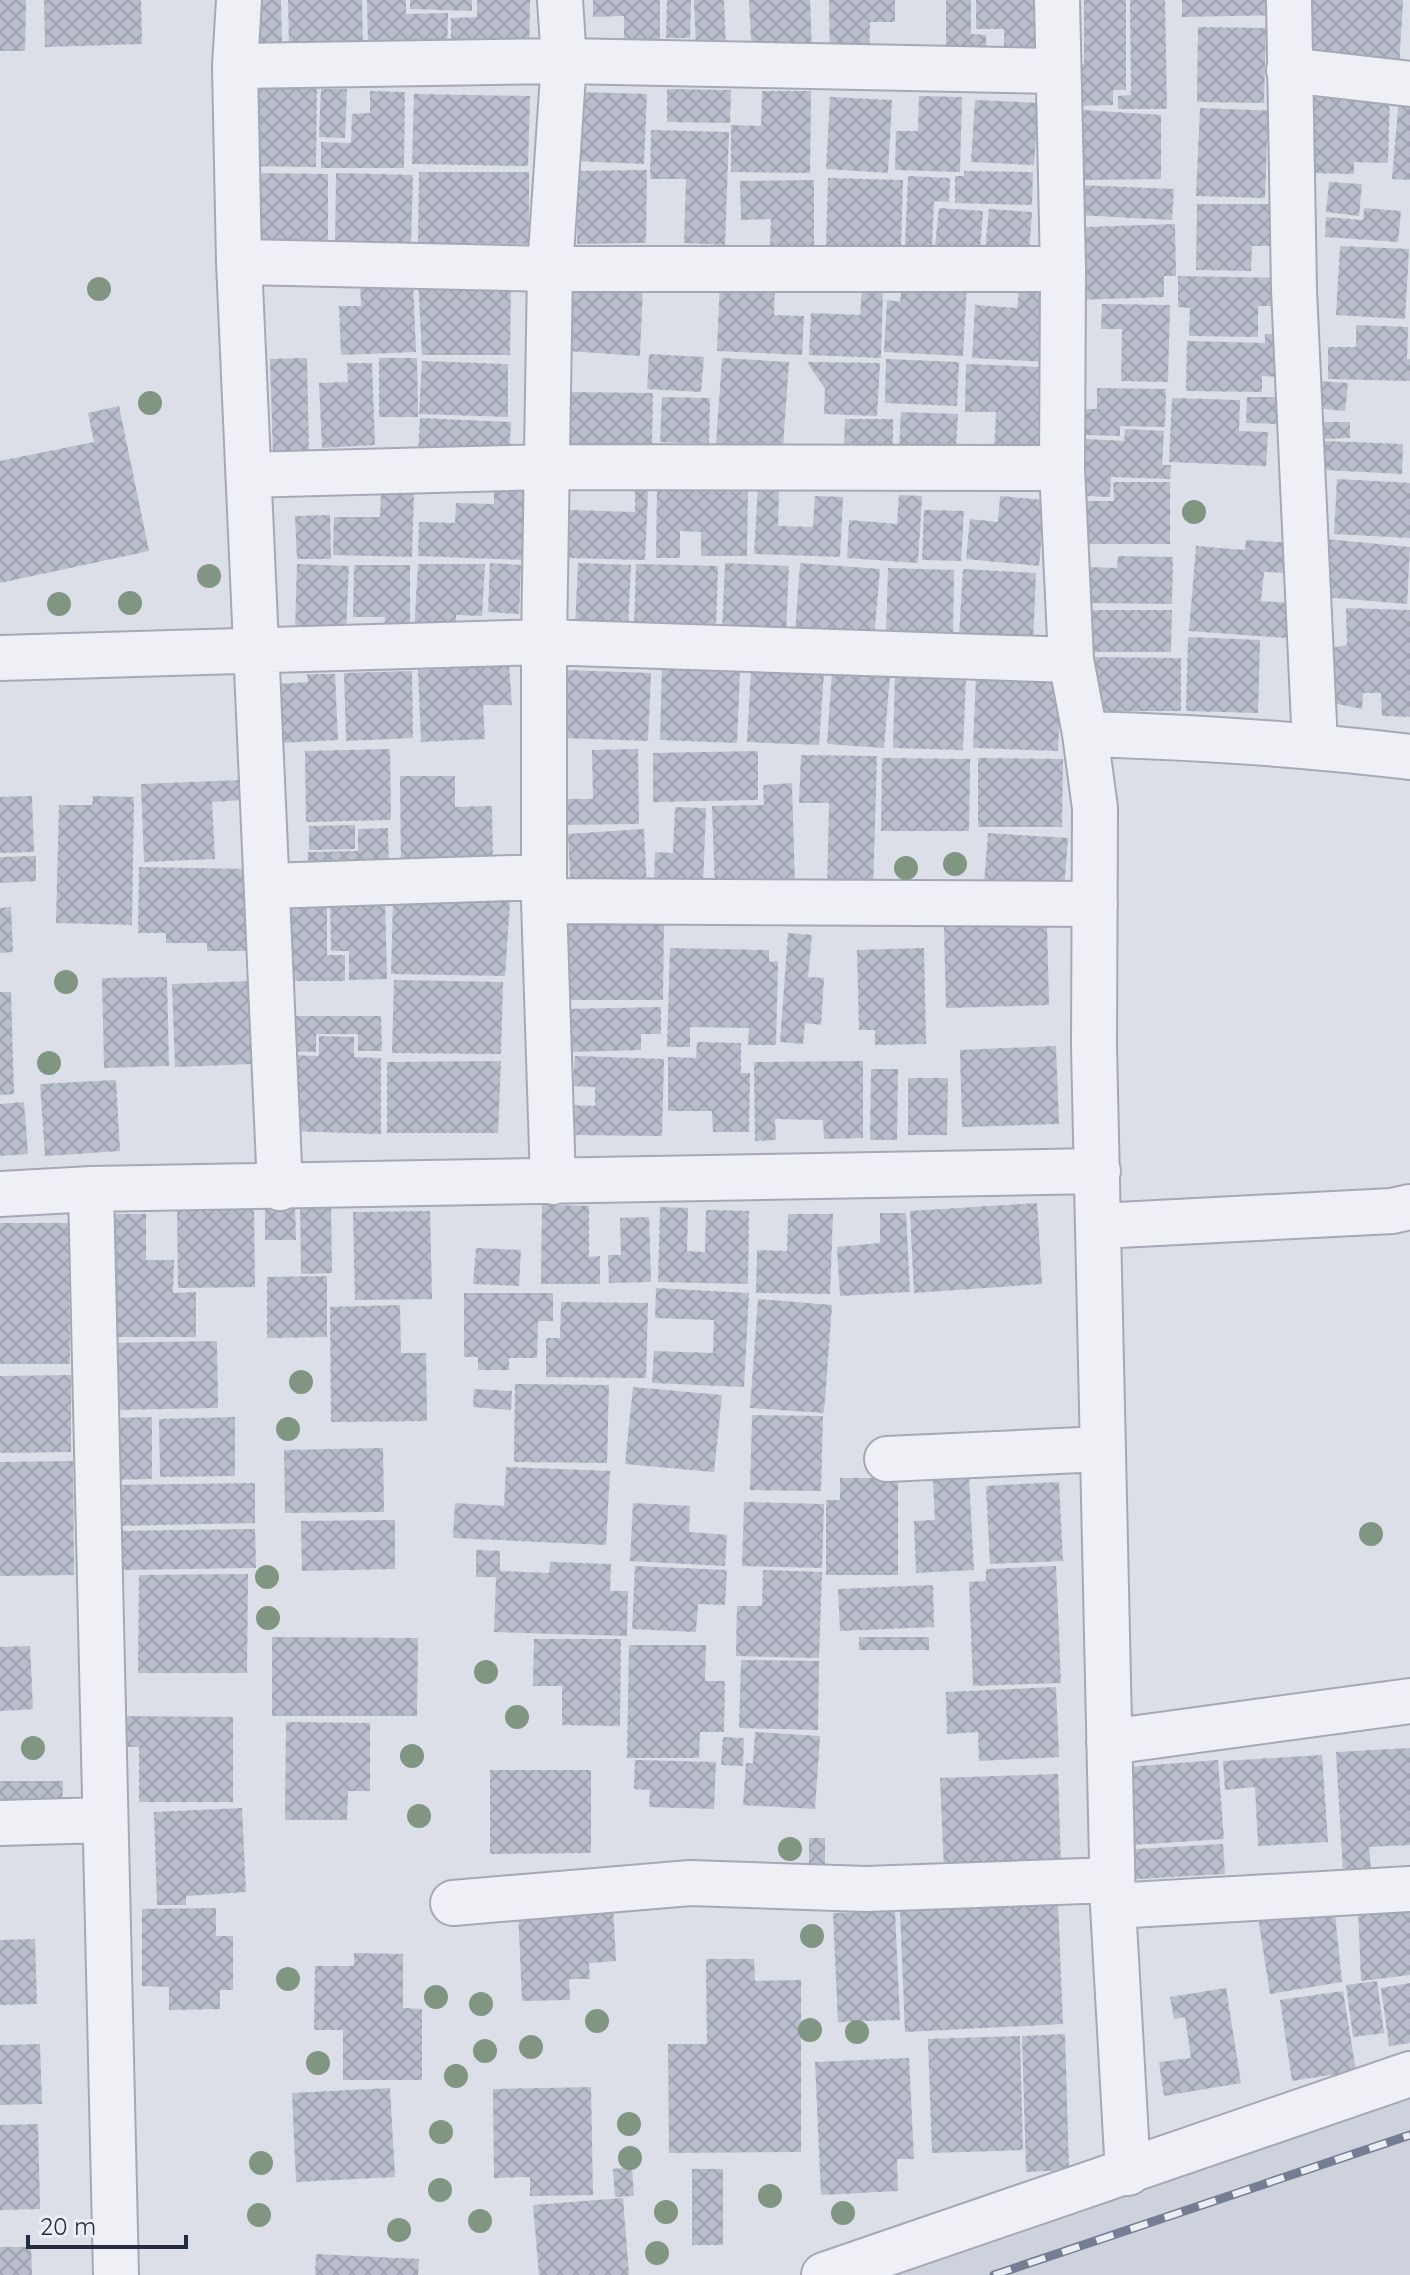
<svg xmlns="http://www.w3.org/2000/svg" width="1410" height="2275" viewBox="0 0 1410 2275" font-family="Quicksand,sans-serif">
<defs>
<pattern id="building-cross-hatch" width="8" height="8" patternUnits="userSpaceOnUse" patternTransform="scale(2)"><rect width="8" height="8" fill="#b8becb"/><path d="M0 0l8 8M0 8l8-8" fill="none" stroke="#9ea3af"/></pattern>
</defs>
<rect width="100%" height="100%" fill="#dcdfe7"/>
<path fill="#cdd2dd" d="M1410,2098V2275H885Z"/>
<path fill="url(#building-cross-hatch)" d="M0,0H26L25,51H0Z
M44,0H141L142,44L45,47Z
M259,0H281L282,46H259Z
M288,0H362L363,46L289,48Z
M367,0H406V14L448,13L447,54L368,47Z
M410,0H472V11L410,9Z
M477,0H530L529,53H451V18L477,17Z
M593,0H660V55H624V16L593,17Z
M667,0H691L690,38H666Z
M694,0H724L726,47L696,48Z
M749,0H810L812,53L752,56Z
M829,0H895V22H870L869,58H830Z
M946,0H971V34L986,35V58H946Z
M976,0H1036L1037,57L1004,58V29H976Z
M1084,0H1126V90H1113V105L1074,106V64H1084Z
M1130,0H1165L1167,109H1118V96L1131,95Z
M1182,0H1283V15L1182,17Z
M1302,0H1403L1399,68L1298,63Z
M1198,27L1266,28L1264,103L1197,102Z
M244,88L317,89L316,167L243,166Z
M321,89H347L345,138L319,137Z
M667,89L731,90L730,123L667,122Z
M370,91L405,92L404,168H321V142L351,143L352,114L370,113Z
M762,91H811L810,173L731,172V125L761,126Z
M1313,91L1390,92L1388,163L1354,162V174L1311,173Z
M577,92L647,94L644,164L574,161Z
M414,94L530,96L528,166L412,164Z
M919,96L962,97L960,172L895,170L896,131H918Z
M830,97L892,100L888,173L826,169Z
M1399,98L1410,99V180L1392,179Z
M975,100L1038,103L1034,165L971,162Z
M1200,108L1281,111L1280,142L1267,141L1265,198L1196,196Z
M1082,110L1161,115V179L1083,180Z
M651,130L729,132L725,245L684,243L686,179H650Z
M647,170L646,243L577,244L578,171Z
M964,171L1033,172L1032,205L955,203V176H964Z
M419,172H529V244L418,243Z
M248,173L328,174V241H248Z
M336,173L413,175L411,245L335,244Z
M908,176L950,178L949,202L934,201L932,247L905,246Z
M828,178L903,180L901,249L826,246Z
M814,180V246H770L771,219L741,220L740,181Z
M1329,182L1362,184L1359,216L1326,212Z
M1078,185L1174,189L1172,220L1077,215Z
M1197,204H1281L1280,246H1252L1251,271L1196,270Z
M939,208L983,211L980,251L935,247Z
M1364,208L1401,211L1398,242L1325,237L1326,217L1363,220Z
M989,209L1032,212L1029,253L985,250Z
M1175,224L1176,276H1164V297L1075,300V266L1086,265V227Z
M1340,246L1409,249L1405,319L1336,315Z
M1178,276L1284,278V306H1258V337L1189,336L1190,308L1178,307Z
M360,279L413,280L416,352L341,355L339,306H361Z
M418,279L511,281L510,355H422Z
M720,279L775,281L774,315L804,316L802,355L717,351Z
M902,280L967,283L963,356L884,352L887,300L900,302Z
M573,281L643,285L640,356L568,351Z
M862,289L883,290L881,358L809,355L811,313L860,315Z
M1019,291L1052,292L1049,362L972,358L975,305L1017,308Z
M1102,304L1170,305L1168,382L1121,381L1122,329H1101Z
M1356,325L1408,327L1407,359H1410V381L1328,379V347H1356Z
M1265,334H1284L1283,377L1262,376V392L1186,391L1187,341L1265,343Z
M649,354L704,357L701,392L647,389Z
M307,358L309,454L273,455L270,359Z
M379,358H417L418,417H379Z
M722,358L789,362L783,447L716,444Z
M886,359L959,362L957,406L885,403Z
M422,361L508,364V417L419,414Z
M807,362L880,363L877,416L824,414L825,389Z
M347,363H372L375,445L322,448L319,383L348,382Z
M966,364L1041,367L1038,454L994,452L996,412H965Z
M1317,381L1348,383L1345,411L1315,408Z
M1097,388L1166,389L1165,427L1120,426V436L1085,435L1086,409H1097Z
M565,392L653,393L652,447L564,446Z
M662,397L710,398L709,444L660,442Z
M1247,397H1279L1278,424L1246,423Z
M1172,398L1240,400L1239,431L1268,432L1266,466L1169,462Z
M119,406L149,551L0,583V461L94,442L88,413Z
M901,412L958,414L956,449L899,447Z
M420,418L511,422L509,458L418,453Z
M845,419H893V447L844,446Z
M1324,422H1350V438L1324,439Z
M1125,429L1164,431L1162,465H1171L1170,479L1111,477L1110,497L1084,496L1086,439L1124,441Z
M1325,441L1403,444L1402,474L1324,470Z
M1337,479L1410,483V538L1334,534Z
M1113,482H1170V544H1080V501H1114Z
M494,486L529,488L527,560L418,556L419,522L455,523L456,503L494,504Z
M758,486L779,488L778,526L813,527L815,496L843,497L840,557L754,554Z
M657,488L748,489L747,556H701V532L680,531V558H656Z
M635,491H648L645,560L568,558L570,510L635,512Z
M381,492H414L412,557L333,555L334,517H380Z
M899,495L922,496L918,563L847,558L849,520L897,524Z
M1000,496L1045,500L1039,566L966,559L970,519L998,522Z
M924,510L964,511L961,561L922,560Z
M330,515L331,559H297L295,516Z
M1326,539L1410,547L1407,604L1324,597Z
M1246,540L1293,543L1291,573L1264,572L1261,601L1290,603L1287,638L1189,631L1196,546L1245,550Z
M1118,556L1173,557L1172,604L1087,603L1088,567L1117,568Z
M490,563L521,565L519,614L488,612Z
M578,563L631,565L628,629L575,627Z
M725,563L789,566L786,632L722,630Z
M800,563L880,569L874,639L795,632Z
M297,564L349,566L346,631L295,629Z
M418,564H485L482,616L456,615V635L414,633Z
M636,564L718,566L716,630L634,628Z
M354,565H410V631H384L385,617H353Z
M888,568L954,570L953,634L886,633Z
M963,569L1036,573L1033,641L959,637Z
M1346,608L1410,610V717L1382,716L1381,693H1363L1362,709L1333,703L1332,648L1347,645Z
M1087,610H1172L1171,652H1087Z
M1188,637L1260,640L1258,713L1186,711Z
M1090,657L1181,658V711H1089Z
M509,666L512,705H483L485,739L421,742L418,670Z
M662,667L740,670L737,743L660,740Z
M751,669L824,672L819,745L747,742Z
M565,670L651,673L648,741L562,738Z
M412,671L413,738L346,741L344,673Z
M832,671L890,675L884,748L827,744Z
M307,674H335L338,740L280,743L277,684L308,682Z
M895,674L966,677L963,750L893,748Z
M976,675L1061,679L1058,751L973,748Z
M390,749L391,820L306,822L305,751Z
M638,749L639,824L558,825V799H593L592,750Z
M758,751V800L653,802V753Z
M801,755L877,756L873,890L827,889L829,803H799Z
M882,758L970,759L969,831H881Z
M978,758L1063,759L1062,827H978Z
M400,776H455V807L492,806L493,867L401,868Z
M244,780V800L212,802L215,859L144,862L141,784Z
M792,783L795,888L715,891L712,806L764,805L763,785Z
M32,796L34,852L0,853V797Z
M93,796L134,797L132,925L56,923L59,805H92Z
M675,807L706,808L703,887L654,886L655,852L673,853Z
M355,825V849L309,850V826Z
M388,828L389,869L308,870V852L358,851V829Z
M644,829L647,888L571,892L568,834Z
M988,833L1068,838L1064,889L984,884Z
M36,856V881L0,883V857Z
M139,867L250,869L248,951H207V943H166V933H138Z
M284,898H327V955H345V981H284Z
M330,898L385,900L387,979L349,980V951H331Z
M393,900L510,902L505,976L391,974Z
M11,907L13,952L0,953V908Z
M554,919L664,920L663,1000H553Z
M1047,924L1049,1005L946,1008L944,926Z
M788,933L812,935L808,977L824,978L821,1025L805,1023L803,1044L780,1042Z
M670,948L769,950V962L778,961L776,1045H748L749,1028L690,1027V1047H667Z
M924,948L926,1044L875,1045V1030H859L857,950Z
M167,977L169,1066L104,1068L102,978Z
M394,980L503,982L501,1054L392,1053Z
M252,981L254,1064L175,1067L172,984Z
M0,992H11L14,1094L0,1095Z
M661,1007V1034H641V1050L567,1052L566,1009Z
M293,1016H381L382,1051H358V1034H316V1052L291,1051Z
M319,1036L354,1037V1057L381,1058V1134L288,1131L290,1055L319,1056Z
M697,1042L741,1043V1073H750L749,1132H713L712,1111H668V1057L696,1058Z
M1056,1046L1059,1124L962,1127L960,1050Z
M575,1056L664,1059L662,1136L570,1135V1105L595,1106V1087L573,1086Z
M501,1061L498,1133H387V1062Z
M863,1061V1138L824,1139L823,1120L775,1119L776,1140L755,1141L754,1062Z
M871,1069H898L897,1140H870Z
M908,1078H948L947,1135H908Z
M116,1080L120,1151L45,1156L40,1084Z
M24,1102L28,1154L0,1156V1104Z
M331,1203L332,1273L301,1274L300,1204Z
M1037,1203L1042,1284L914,1293L910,1211Z
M295,1204L296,1240H265V1205Z
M542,1205L589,1206V1257L600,1256V1284H541Z
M660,1207L688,1208L687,1251L705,1252L706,1210L749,1211L748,1284L658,1282Z
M254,1208L255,1287L178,1288L177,1209Z
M430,1211L432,1299L355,1300L353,1212Z
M880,1213H906L910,1292L840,1296L837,1247L880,1243Z
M113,1214H146V1260H174L173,1293L196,1292V1337H112Z
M788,1214H833L830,1294L756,1293L757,1250L787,1251Z
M649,1217L651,1282L609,1283L608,1255H621L620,1218Z
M0,1223H69L70,1364H0Z
M476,1248L521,1250L519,1286L473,1284Z
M327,1276V1337L267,1338V1277Z
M656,1288L749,1293L744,1387L652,1383L654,1351L713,1353L714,1320L655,1318Z
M464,1293H553V1321H538L537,1358H509V1370H478V1357H464Z
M758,1299L832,1305L824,1413L750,1408Z
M561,1302L648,1303L646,1378L546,1377V1338H560Z
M400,1305L401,1353H426L427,1421L331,1422L330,1307Z
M217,1341L218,1408L111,1410L110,1343Z
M71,1375V1452L0,1453V1376Z
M515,1384L609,1385L607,1463L514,1462Z
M633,1387L722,1395L714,1472L625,1464Z
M474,1389L512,1391L511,1410L473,1407Z
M752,1415L823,1416L821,1491L750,1490Z
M152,1417V1479L112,1480L111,1418Z
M235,1417V1476L160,1477L159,1419Z
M383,1448L384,1512L285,1513L284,1450Z
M73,1461L74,1575L0,1576V1462Z
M506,1467L610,1471L606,1545L453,1538L455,1503L504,1506Z
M840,1478H898V1575H826V1500H840Z
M969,1478L974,1570L916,1573L914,1521L935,1520L933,1480Z
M1059,1482L1063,1561L990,1564L986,1486Z
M255,1483V1523L114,1526L113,1485Z
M744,1502L824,1504L822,1568L742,1566Z
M633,1503L690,1506L689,1532L727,1535L725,1566L630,1561Z
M395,1520V1569L302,1571L301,1521Z
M255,1529L256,1568L116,1570L115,1531Z
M476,1550L500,1551V1571L549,1573L550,1562L611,1564L610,1591H628L627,1636L494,1632L496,1577H476Z
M635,1566L727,1570L725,1605L698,1604L696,1632L632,1629Z
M1056,1566L1061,1683L973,1686L969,1582L986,1581V1569Z
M763,1570L822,1572L819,1658L736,1656L737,1606H762Z
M248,1574L247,1673H138L139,1575Z
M933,1585L934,1627L840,1631L838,1589Z
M272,1637L418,1638L417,1716H272Z
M859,1637H929V1650H859Z
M534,1639H621L620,1726L562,1725V1686H533Z
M629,1645H706L705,1681H725L724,1732H700L699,1758H627Z
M30,1646L33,1709L0,1711V1647Z
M741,1660L819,1661L818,1730L739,1728Z
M1056,1687L1059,1757L979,1761L978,1732L947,1734L946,1692Z
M119,1716L233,1717V1802H139V1747H119Z
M286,1722L370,1723V1791H348L347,1820H285Z
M755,1732L820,1736L815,1809L743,1805L746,1763H753Z
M723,1737L744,1738L743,1766L721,1765Z
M1410,1748V1845L1369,1847L1371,1870L1343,1871L1336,1752Z
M1322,1755L1328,1842L1258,1846L1255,1787L1225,1790L1223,1761Z
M635,1760L716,1762L714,1809L649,1807L650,1790L634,1789Z
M1218,1760L1224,1839L1133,1845L1127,1767Z
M490,1770H591V1853L490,1854Z
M1058,1774L1061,1866L944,1871L940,1778Z
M0,1781H63L62,1811H0Z
M242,1808L246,1892L186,1896V1905H157L154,1812Z
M809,1838H825V1873H809Z
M1223,1844L1225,1874L1121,1880L1119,1850Z
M1058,1904L1063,2024L905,2032L900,1911Z
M613,1905L616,1961L589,1963L590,1979H569L570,2000L522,2001L518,1909Z
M1334,1905L1342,1982L1270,1994L1258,1917Z
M216,1908V1936H233V1990H220V2009L169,2010V1987L142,1986V1909Z
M1358,1908H1410V1975L1361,1981Z
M895,1911L900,2020L838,2022L833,1913Z
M35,1939L37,2004L0,2005V1940Z
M354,1953L403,1954V2008L422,2009V2080H343V2030H314L315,1966H354Z
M706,1959H754L755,1981L801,1980V2152L669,2153L668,2044H707Z
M1377,1981L1384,2033L1353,2037L1346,1985Z
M1410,1983V2043L1389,2046L1381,1988Z
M1226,1988L1241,2083L1164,2096L1159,2062L1191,2058L1185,2017L1174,2019L1170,1997Z
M1343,1991L1356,2071L1292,2081L1280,2000Z
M1065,2034L1069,2170L1026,2172L1022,2036Z
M1020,2036L1023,2150L932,2153L928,2039Z
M40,2044L42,2104L0,2105V2045Z
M909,2058L914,2159H897L898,2191L821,2195L815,2062Z
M591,2087L593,2195L530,2196V2177L494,2178L493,2089Z
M390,2088L395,2177L296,2182L292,2093Z
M38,2124L40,2209L0,2210V2125Z
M632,2167L634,2196L615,2197L613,2169Z
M692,2169H723V2245H692Z
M623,2198L629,2275H539L533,2205Z
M0,2247H31L32,2275H0Z
M316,2254L419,2259L418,2275H315Z"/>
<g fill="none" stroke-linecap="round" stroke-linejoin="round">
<g stroke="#a5a9b5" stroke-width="48">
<path id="street" d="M239,0L235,66L239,262L280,1188
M1057,0L1063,269L1062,468L1071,660L1085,734
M1289,0L1294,290L1315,745
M235,66L564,61L1057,71
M1289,70L1410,84
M239,262L550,269H1063
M249,475L548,467L1062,468
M0,658L544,642L1071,660
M268,886L543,877
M544,901L1095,904
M553,1182L544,901V642L550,269L564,61L560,0
M91,1189L116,2275
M0,1194L91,1189L1098,1171
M1099,1226L1392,1211L1410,1207
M887,1459L1102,1449
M1109,1742L1410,1701
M0,1823L105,1820
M453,1903L690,1883L866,1889L1112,1880
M1113,1906L1410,1889
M1128,2173L1113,1906L1094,1046L1095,808L1085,734C1194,737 1302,744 1410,757
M824,2275L1410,2074"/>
</g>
<use href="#street" stroke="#eff0f5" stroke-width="44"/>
<g stroke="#747d92" stroke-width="9">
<path id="rail" d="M994,2275L1410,2135"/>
</g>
<use href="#rail" stroke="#ebeef5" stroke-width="6" stroke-dasharray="18" stroke-linecap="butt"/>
</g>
<g fill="#809683">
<circle cx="99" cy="289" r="12"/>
<circle cx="150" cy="403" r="12"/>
<circle cx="1194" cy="512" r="12"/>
<circle cx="209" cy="576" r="12"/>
<circle cx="130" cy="603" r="12"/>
<circle cx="59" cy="604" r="12"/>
<circle cx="955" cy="864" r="12"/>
<circle cx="906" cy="868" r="12"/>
<circle cx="66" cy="982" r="12"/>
<circle cx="49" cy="1063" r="12"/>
<circle cx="301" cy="1382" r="12"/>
<circle cx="288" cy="1429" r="12"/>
<circle cx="1371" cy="1534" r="12"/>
<circle cx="267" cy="1577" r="12"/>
<circle cx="268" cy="1618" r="12"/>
<circle cx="486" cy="1672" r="12"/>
<circle cx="517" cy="1717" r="12"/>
<circle cx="33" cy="1748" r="12"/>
<circle cx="412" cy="1756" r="12"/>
<circle cx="419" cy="1816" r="12"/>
<circle cx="790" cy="1849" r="12"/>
<circle cx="812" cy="1936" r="12"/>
<circle cx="288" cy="1979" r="12"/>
<circle cx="436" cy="1997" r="12"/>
<circle cx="481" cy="2004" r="12"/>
<circle cx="597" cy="2021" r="12"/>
<circle cx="810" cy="2030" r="12"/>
<circle cx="857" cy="2032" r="12"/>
<circle cx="531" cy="2047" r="12"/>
<circle cx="485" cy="2051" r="12"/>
<circle cx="318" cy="2063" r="12"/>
<circle cx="456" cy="2076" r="12"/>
<circle cx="629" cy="2124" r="12"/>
<circle cx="441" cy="2132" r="12"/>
<circle cx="630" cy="2158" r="12"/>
<circle cx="261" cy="2163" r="12"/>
<circle cx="440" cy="2190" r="12"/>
<circle cx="770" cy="2196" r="12"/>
<circle cx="666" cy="2212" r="12"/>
<circle cx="843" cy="2213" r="12"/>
<circle cx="259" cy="2215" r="12"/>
<circle cx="480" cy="2221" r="12"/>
<circle cx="399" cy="2230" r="12"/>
<circle cx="657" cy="2253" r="12"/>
</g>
<path d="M28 2235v12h158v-12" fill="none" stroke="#242c3f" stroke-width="4"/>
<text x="40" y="2235" font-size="24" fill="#242c3f" stroke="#ebeef5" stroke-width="6" paint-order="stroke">20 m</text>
</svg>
